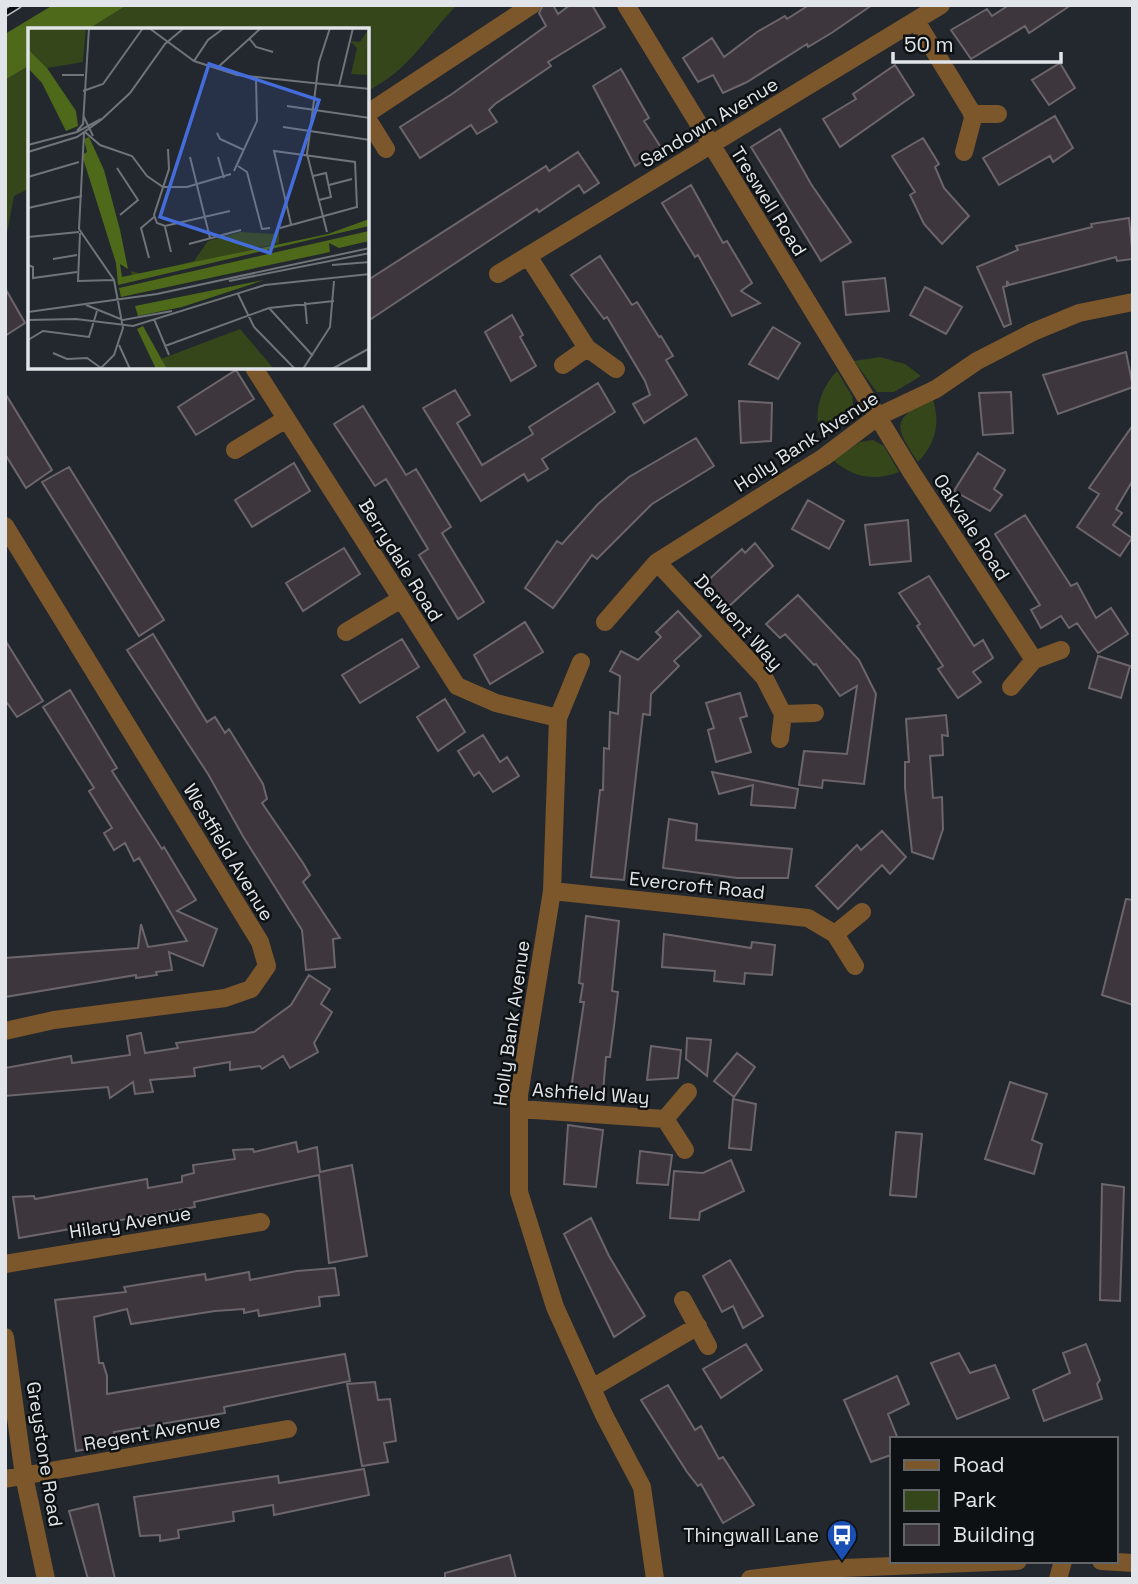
<svg xmlns="http://www.w3.org/2000/svg" width="1138" height="1584" viewBox="0 0 1138 1584" font-family="'Space Grotesk',sans-serif">
<rect width="100%" height="100%" fill="#23282e"/>
<path fill="#35461b" d="M127,5H457C424,39 411,68 368,91V30H87Z
M30,65V188L14,196L5,243V80Z
M880,357L905,364L921,376L894,392H877L854,361Z
M837,371L852,396L854,412L847,422L821,439C813,413 819,391 837,371Z
M932,397C941,422 936,443 918,462C893,425 892,420 932,397Z
M873,440L884,446L899,472C874,482 852,477 833,460L860,442Z"/>
<path fill="#4d6919" d="M53,5H127L87,30H30V65L5,80V34Z"/>
<path fill="#3d373d" stroke="#6c656c" stroke-width="2" d="M543,5H553L558,14L570,5H592L605,27L548,62L551,66L495,104L489,110L497,122L477,134L471,125L420,158L400,127L452,94L546,26L539,13Z
M809,5H872L833,32L808,47L807,44L747,82L723,93L713,75L698,82L683,58L712,38L724,57L757,32L785,16L787,19Z
M1009,5H1071L1029,33L1025,26L971,59L951,30L987,9L992,16Z
M1060,63L1075,88L1049,105L1032,80Z
M895,65L914,95L840,147L823,119L856,99L853,94Z
M621,69L649,118L644,121L662,149L635,166L593,86Z
M1055,116L1073,148L1053,162L1050,156L999,185L983,158Z
M780,129L811,184L851,242L821,261L751,147Z
M923,138L939,164L935,167L944,188L969,216L942,244L924,224L910,195L915,192L892,156Z
M578,152L599,183L584,193L579,185L539,212L537,209L368,321V280L546,166L549,171Z
M691,185L723,243L727,241L752,283L741,291L760,303L732,316L698,255L695,257L662,203Z
M1129,218L1133,259L1117,261L1116,257L1009,285L1007,281V286L1003,287L1011,324L1004,327L977,267L1018,250L1016,246L1092,227L1091,224Z
M600,256L632,305L637,302L659,337L661,336L673,356L666,360L687,395L644,423L633,404L650,395L645,381L607,317L604,319L571,275Z
M885,278L889,311L846,315L843,282Z
M925,287L962,307L946,334L910,315Z
M5,288L25,323L5,336Z
M512,315L523,335L520,337L536,366L511,381L485,332Z
M773,327L800,343L778,379L749,364Z
M1126,352L1133,387L1058,414L1043,375Z
M236,370L254,399L196,435L178,407Z
M598,383L615,412L542,459L548,469L528,481L524,474L481,501L423,408L455,390L470,415L457,423L482,465L533,434L529,427Z
M1011,392L1013,433L983,435L979,393Z
M5,393L52,470L26,488L5,454Z
M739,401L772,403L771,441L741,443Z
M363,406L406,475L416,469L451,527L442,533L484,602L458,619L419,555L428,549L386,479L375,486L334,424Z
M1133,425V480L1116,509L1122,513L1113,525L1132,538L1120,556L1077,527L1099,494L1089,488Z
M696,438L714,466L652,504L597,559L592,555L553,608L525,588L557,541L562,544L598,504L629,477Z
M978,453L1005,470L994,489L1002,495L990,511L954,491Z
M294,463L310,491L252,527L235,500Z
M69,467L164,620L139,636L42,482Z
M808,500L844,521L829,549L792,529Z
M1025,515L1071,586L1077,583L1096,618L1111,608L1128,634L1098,653L1077,623L1069,628L1061,616L1041,628L1031,610L1040,605L995,534Z
M908,520L911,561L870,565L865,525Z
M755,543L773,566L727,608L704,584L742,549L745,553Z
M344,548L360,574L303,611L286,583Z
M929,576L974,646L983,640L993,658L973,672L981,682L958,698L938,669L943,666L917,626L920,624L899,593Z
M798,595L859,660L876,694L864,784L823,780L822,788L799,785L804,751L847,754L857,686L840,696L816,664L814,665L785,634L780,638L766,624Z
M678,611L701,636L674,661L679,666L651,694L650,715L643,714L624,880L591,877L600,790H603L604,748L609,749L610,712L618,714L620,676L610,671L621,651L638,660L661,637L656,632Z
M525,622L543,652L490,684L474,655Z
M153,634L207,722L215,717L225,733L229,729L263,784L267,799L262,803L303,863L310,875L303,882L340,938L333,939L335,967L306,970L302,930L244,838L208,774L127,650Z
M402,639L419,667L360,703L342,675Z
M5,640L43,701L17,717L5,700Z
M1098,656L1130,666L1121,698L1089,688Z
M70,690L117,768L112,771L162,849L164,847L196,900L177,911L217,929L203,966L169,952L172,970L156,972L157,975L136,978V975L5,997V958L138,948L141,924L148,947L187,941L139,858L134,861L125,843L114,850L104,833L112,828L89,791L94,788L43,707Z
M740,693L747,716L740,718L751,752L716,762L708,730L714,728L706,703Z
M445,699L465,732L438,751L417,717Z
M946,715L948,736L942,735L943,755L930,756L933,798L942,797L943,829L933,859L912,852L905,788V762H909L906,719Z
M483,735L500,762L507,757L519,776L493,792L479,772L474,776L458,751Z
M712,772L798,789L795,808L751,805L753,785L719,794Z
M669,819L697,824L696,840L792,849L788,878H737L663,868Z
M882,831L906,857L890,874L882,865L838,909L816,886L857,845L861,850Z
M1126,899L1133,900V1005L1102,995Z
M586,916L619,921L612,991L618,992L614,1026L610,1057H606L603,1092L571,1089L584,1002H580L583,984L579,983Z
M664,934L751,948L752,942L775,945L772,975L745,973L744,984L714,981L715,971L662,967Z
M309,975L330,989L321,1004L332,1012L314,1043L318,1052L290,1068L283,1056L262,1069L260,1066L230,1070V1062L194,1068L195,1076L150,1080L153,1092L135,1094L133,1082L110,1098L108,1087L5,1096V1068L71,1056L72,1063L130,1055L127,1036L141,1033L145,1053L178,1048L176,1043L254,1032L291,1005Z
M687,1038L711,1040L707,1076L686,1059Z
M651,1046L681,1050L678,1078L647,1080Z
M737,1053L755,1067L734,1097L714,1081Z
M1010,1082L1047,1094L1032,1140L1042,1144L1034,1174L985,1159Z
M733,1099L756,1104L751,1150L729,1148Z
M568,1125L603,1130L596,1187L564,1184Z
M896,1132L922,1134L916,1197L890,1195Z
M296,1142L298,1152L317,1147L320,1172L352,1165L367,1256L329,1263L319,1175L194,1202L195,1207L19,1238L13,1197L34,1196L35,1199L147,1179L148,1188L182,1182V1176L194,1173L193,1165L235,1159L233,1150L253,1149L254,1152Z
M640,1151L672,1155L668,1185L637,1183Z
M731,1160L744,1191L700,1212L699,1220L670,1218L674,1171L703,1173Z
M1102,1184L1124,1187L1120,1301L1100,1300Z
M591,1218L609,1256L645,1316L614,1337L564,1234Z
M730,1260L763,1316L743,1328L733,1306L722,1312L703,1276Z
M335,1268L339,1295L319,1297L320,1306L259,1316L258,1310L244,1313V1309L215,1311L131,1324L127,1309L94,1317L99,1363H103L107,1376V1394L345,1354L350,1381L224,1407L225,1413L114,1432L116,1444L76,1451L55,1300L126,1292L124,1287L205,1274L206,1280L249,1272L250,1280L297,1271Z
M746,1344L762,1370L721,1398L703,1369Z
M1086,1344L1100,1380L1097,1384L1102,1399L1044,1421L1033,1390L1070,1373L1063,1353Z
M959,1353L970,1373L995,1365L1009,1398L957,1419L931,1363Z
M897,1376L909,1404L888,1414L898,1439H891V1455L871,1462L844,1400Z
M375,1382L378,1400L390,1399L396,1441L384,1443L388,1462L362,1466L347,1384Z
M668,1385L695,1430L701,1426L719,1459L723,1457L754,1505L723,1523L701,1484L698,1486L687,1472L641,1400Z
M364,1469L369,1495L274,1515L273,1505L233,1512L234,1521L178,1530L179,1538L160,1541V1535L140,1536L134,1497L278,1476L279,1483Z
M98,1504L115,1579H88L69,1511Z
M510,1555L516,1579H445V1573Z"/>
<g fill="none" stroke-linecap="round" stroke-linejoin="round">
<path stroke="#7c572c" stroke-width="18" d="M626,5L912,473L1034,660
M916,21L971,111L973,118L964,152
M368,113L532,5
M972,114H998
M368,120L386,149
M528,256L587,348L616,369
M498,274L941,5
M563,365L587,348
M254,368L457,686L496,703L558,718
M235,450L286,419
M5,526L260,942L267,966L251,989L225,998L54,1020L5,1031
M657,562L764,677L783,714L780,739
M605,622L657,562L824,457L877,417L936,389L977,361L1033,332L1079,313L1133,302
M346,632L401,599
M581,662L558,718L552,891L519,1095V1192L555,1307L604,1415L642,1487L655,1579
M1011,687L1034,660L1061,650
M783,714L815,713
M552,891L808,918L835,934L855,966
M835,934L862,912
M519,1109L665,1119L685,1150
M665,1119L688,1092
M5,1264L261,1222
M683,1300L708,1346
M5,1337L24,1476L46,1579
M592,1388L698,1326
M5,1479L288,1429
M1101,1561L1133,1563
M750,1579L844,1568L1018,1561
M1058,1579L1063,1561"/>
<g stroke="#bfc3c7" stroke-width="8">
<path id="rail" d="M5,13L18,5"/>
</g>
<use href="#rail" stroke="#0e1113" stroke-width="5" stroke-dasharray="16" stroke-linecap="butt"/>
</g>
<defs>
<g id="bus-pin" transform="scale(1.575)"><path d="M0 17L-7.5 6A9.5 9.5 0 1 1 7.5 6Z" fill="#1a4fb4" stroke="#0e1113"/><path d="M-5-6H5V4H4V6H2V4H-2V6H-4V4H-5ZM-3.5-4V0h7V-4ZM-3.5 1.2v1.5H-2V1.2ZM2 1.2v1.5H3.5V1.2Z" fill="#fff"/></g>
</defs>
<g fill-rule="evenodd">
<use href="#bus-pin" x="842" y="1535"/>
</g>
<g text-anchor="middle" stroke-width="5" stroke-linejoin="round" paint-order="stroke">
<g font-size="19" fill="#e1e5e9" stroke="#0e1113">
<text transform="translate(709 122) rotate(-31)" y="7">Sandown Avenue</text>
<text transform="translate(769 201) rotate(58)" y="7">Treswell Road</text>
<text transform="translate(806 441) rotate(-33)" y="7">Holly Bank Avenue</text>
<text transform="translate(972 527) rotate(57)" y="7">Oakvale Road</text>
<text transform="translate(401 560) rotate(58)" y="7">Berrydale Road</text>
<text transform="translate(739 622) rotate(48)" y="7">Derwent Way</text>
<text transform="translate(229 852) rotate(59)" y="7">Westfield Avenue</text>
<text transform="translate(697 885) rotate(6)" y="7">Evercroft Road</text>
<text transform="translate(511 1023) rotate(-82)" y="7">Holly Bank Avenue</text>
<text transform="translate(591 1093) rotate(4)" y="7">Ashfield Way</text>
<text transform="translate(130 1222) rotate(-9)" y="7">Hilary Avenue</text>
<text transform="translate(152 1432) rotate(-10)" y="7">Regent Avenue</text>
<text transform="translate(45 1454) rotate(81)" y="7">Greystone Road</text>
</g>
<g font-size="19" fill="#e1e5e9" stroke="#0e1113" text-anchor="end">
<text x="819" y="1542">Thingwall Lane</text>
</g>
</g>
<g transform="translate(28 28)">
<rect width="341" height="341" fill="#23282e"/>
<path d="M0,0H58L55,34L19,40L0,21ZM341,0V47L323,46L329,20L322,13L332,14ZM251,201V215L104,250L103,243L114,246L166,233L180,213L212,204L245,206ZM212,301L246,341H138L133,331Z" fill="#35461b"/>
<path d="M0,21L19,40L48,83L50,98L38,103L14,55L0,40ZM61,109L76,142L92,202L100,241L92,236L94,249L300,206L341,191V198L90,257L88,235L54,127L59,124L56,111ZM341,203V213L311,220L301,215L302,224L93,269L91,260ZM236,252L154,279L110,288L107,278ZM115,298L139,341H128L109,301Z" fill="#4d6919"/>
<path fill="none" stroke="#6f7479" stroke-width="2" d="M121,0L166,33L209,47L342,61M221,10L228,19L245,24M166,33L180,12L196,0M188,41L233,0M34,47H56M311,58L325,0M55,63L75,56L115,0M259,78L342,90M55,87L65,108M255,99L342,112M49,103L55,96L61,0M57,104L72,117L104,128L119,148L135,159H159L203,146M56,105L51,201L86,252L95,300L86,327L72,341M189,105L192,111L216,122M0,117L49,104L73,91M140,121L141,141L126,187L129,195L137,198L202,183M0,124L49,109L73,92L102,65L137,16L156,0M162,129L182,210M190,129L196,150M210,138L219,144L234,201L242,200M89,140L110,172L92,187M206,143L229,93L228,51M285,148L298,145L303,169L291,172M0,149L51,134M301,157L324,151M0,180L54,168M137,199L143,224M252,200L329,179L327,134L246,123L263,196M299,204L279,126L291,34L302,0M52,205L50,253L86,252M0,209L51,204M161,216L213,202M121,230L113,200L126,189M25,231L49,227M0,237L5,239V250L49,244M304,237L342,234M201,253L342,225M210,266L226,299L267,341M277,274L279,296M58,277L95,292L144,283M241,280L285,328M0,284L129,266L342,220M126,291L141,327M0,292L48,291L105,298L237,257L342,246M0,312L15,303L61,309L69,283M91,317L102,341M137,318L241,280L306,273M25,325L39,331L59,330L73,340M275,341L302,299L306,253M304,341L342,320"/>
<path fill="#446cdb" fill-opacity="0.15" stroke="#446cdb" stroke-width="3.5" d="M181,36L291,72L242,225L132,189Z"/>
<rect width="341" height="341" fill="none" stroke="#e1e5e9" stroke-width="3.5"/>
</g>
<rect width="1138" height="1584" fill="none" stroke="#e1e5e9" stroke-width="14"/>
<rect x="890" y="1437" width="228" height="126" fill="#0e1113" stroke="#626669" stroke-width="2"/>
<rect x="904" y="1460" width="35" height="10" fill="#7c572c" stroke="#626669" stroke-width="2"/>
<text x="953" y="1472" font-size="21" fill="#e1e5e9">Road</text>
<rect x="904" y="1490" width="35" height="21" fill="#35461b" stroke="#626669" stroke-width="2"/>
<text x="953" y="1507" font-size="21" fill="#e1e5e9">Park</text>
<rect x="904" y="1524" width="35" height="21" fill="#3d373d" stroke="#626669" stroke-width="2"/>
<text x="953" y="1542" font-size="21" fill="#e1e5e9">Building</text>
<path d="M893 52v10h168v-10" fill="none" stroke="#e1e5e9" stroke-width="3.5"/>
<text x="904" y="52" font-size="21" fill="#e1e5e9" stroke="#0e1113" stroke-width="5" paint-order="stroke">50 m</text>
</svg>
